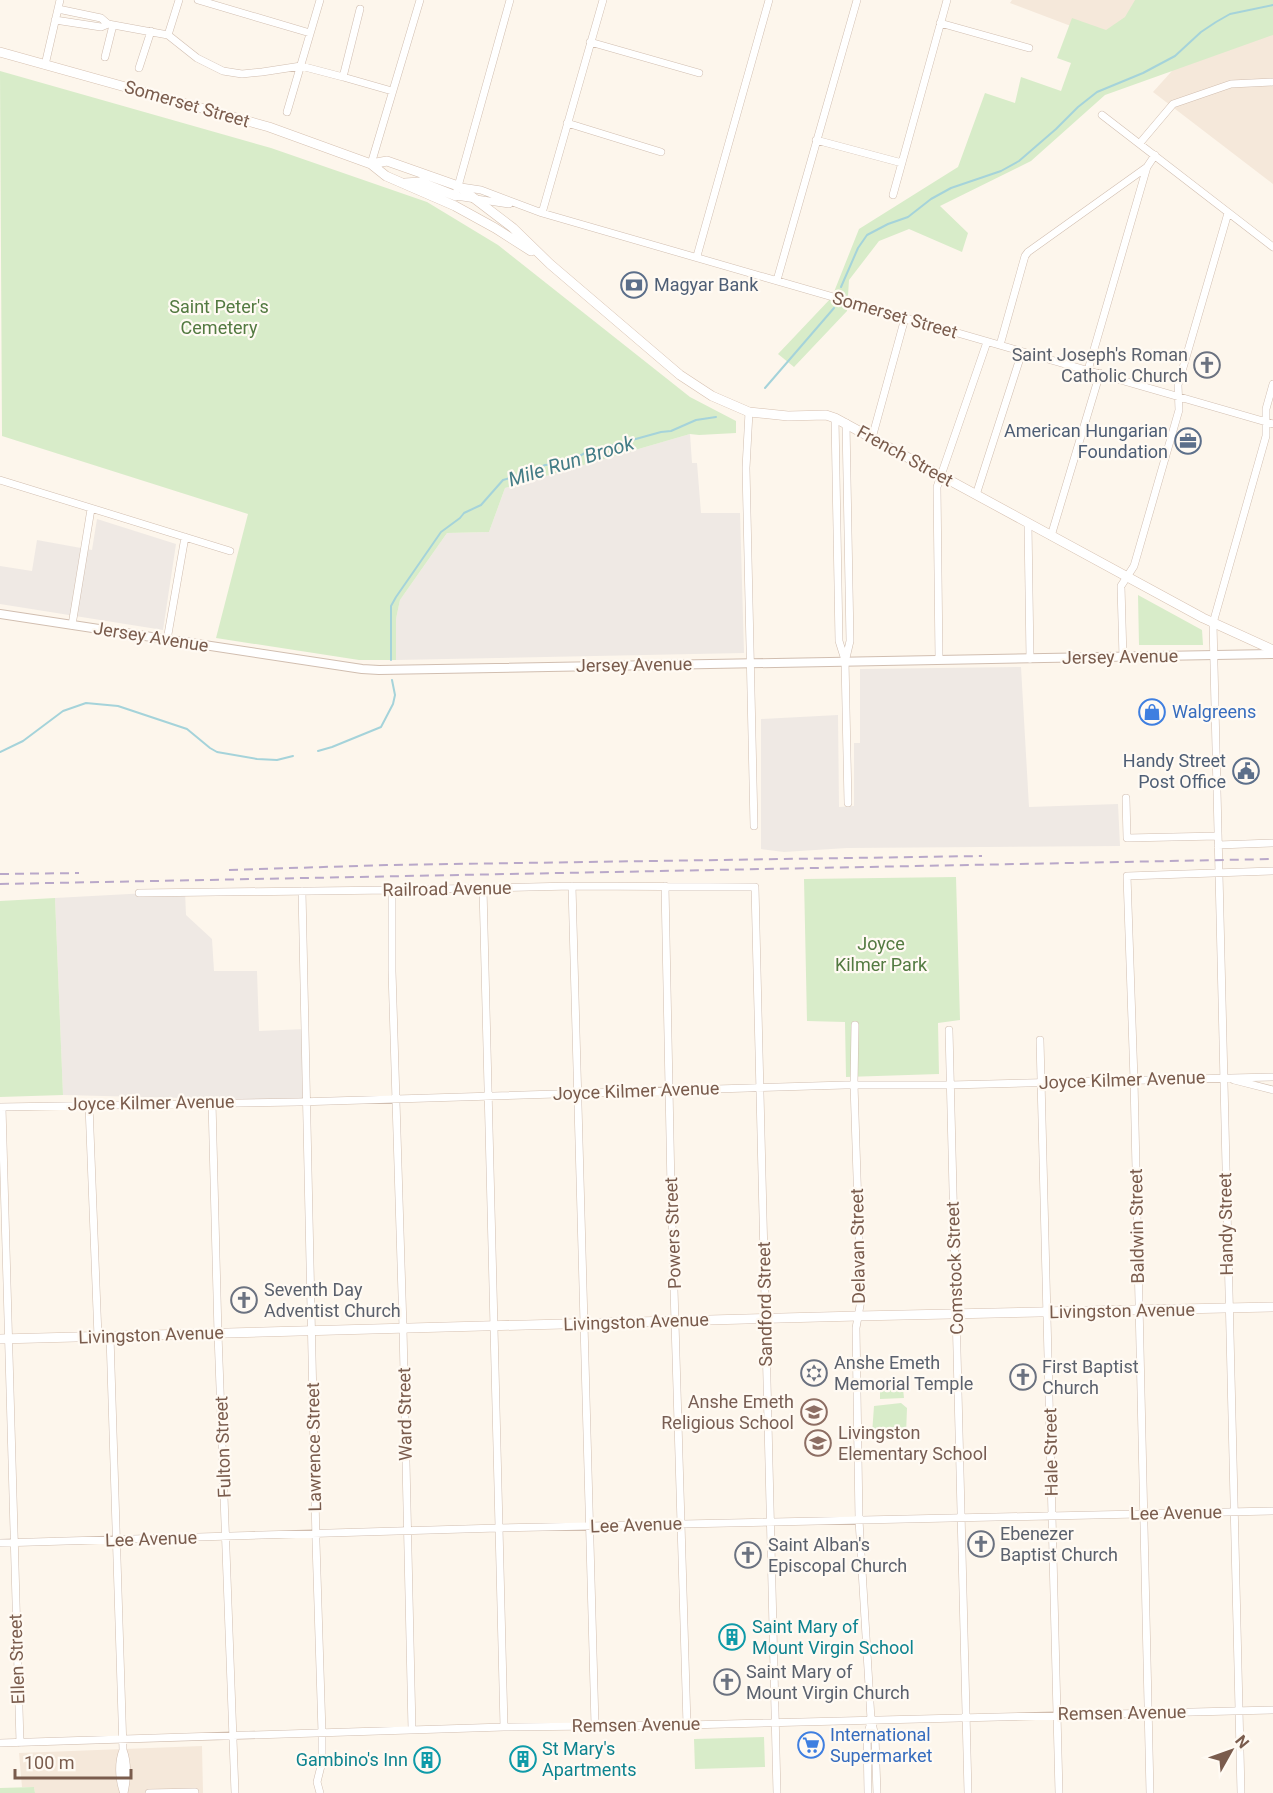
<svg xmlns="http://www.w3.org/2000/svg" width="1273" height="1793" viewBox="0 0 1273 1793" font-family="Roboto,sans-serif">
<rect width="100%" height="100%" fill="#fdf6ec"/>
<path fill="#f5e8da" d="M1012,0H1230L1121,45L1010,3Z
M1273,30V184L1153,92L1180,62Z
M202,1746L203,1793H35L34,1787H22L19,1753Z"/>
<path fill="#efe9e4" d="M690,434L692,463H697L701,513H740L744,653L396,660V619L400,600L447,533L489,532L505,488Z
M97,519L176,544L163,630L0,604V566L32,571L37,540L92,550Z
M1021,667L1029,807L1118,804L1120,846L847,848L784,852L761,849V719L838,715L839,807L854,806V743H860V669Z
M185,891L186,915L212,939L214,971H257L259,1031L305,1029L307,1101L63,1095L55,898Z"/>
<path fill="#d8ecc9" d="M1135,0H1273V35L1105,95L1031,161L940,206L968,233L962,252L909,229L879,241L849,280L847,311L794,367L778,354L832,297L859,229L958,167L985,93L1015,103L1021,77L1061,91L1071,63L1057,58L1072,18L1106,30L1125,17Z
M0,71L271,148L427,202L498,245L690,397L736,421V433L699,435L690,434L505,488L489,532L447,533L400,600L396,619V660H359L216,638L248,514L2,436Z
M1138,595L1202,630L1203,645H1139Z
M956,877L960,1020L938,1023L939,1074L846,1077L845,1022L807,1021L804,879Z
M55,898L63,1095L0,1097V901Z
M903,1389L904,1398L880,1399V1390Z
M901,1403L907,1408L906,1435L903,1438H875L872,1434L874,1406Z
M764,1737L765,1767L695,1769L694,1739Z
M34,1787L35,1793H0V1788Z"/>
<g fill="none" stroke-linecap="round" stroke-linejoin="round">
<path stroke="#a5d3da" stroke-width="2" d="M841,287L858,248L867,235L888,224L908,217L931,199L951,188L1001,171L1019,161L1056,129L1078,107L1097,92L1143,73L1175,56L1201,32L1216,22L1230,14L1273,5
M765,388L834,308
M391,660V606L396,597L441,532L460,518L464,513L481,505L503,480L530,472L545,465L559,464L572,460L585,453L661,432L671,431L696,420L716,417
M318,751L332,747L381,727L393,704L395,695L392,680
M0,752L23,741L63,711L86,703L118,706L187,729L210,748L217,752L257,759L277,760L293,756"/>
<g stroke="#d1beb0" stroke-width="8">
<path id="minor" d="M198,0L310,33
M58,9L101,18L108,24
M360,9L343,77L392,91
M55,20L101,27L108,24L168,35L197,58L223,71L242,74L262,72L301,66L343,77
M940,23L1029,48
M168,35L179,0
M590,42L699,73
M105,57L113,25
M45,65L60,0
M139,68L151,31
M287,112L320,0
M1102,115L1273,247
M567,123L661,152
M816,140L902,163
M1140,143L1173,104L1231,84L1273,82
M371,164L420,0
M461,187L481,190L542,213L1273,424
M457,190L510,0
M893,195L947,0
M456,196L509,204
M542,213L603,0
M697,256L769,0
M777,280L857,0
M1000,345L1025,256L1028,252L1147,167L1155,155
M1088,370L1147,167
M749,412L746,468L754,826
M835,418L839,641L845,660L848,803
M846,423L850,641L846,658
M872,438L905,318
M0,480L230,551
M976,495L1022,352
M1028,524L1030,659
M1051,536L1100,373
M72,625L91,509
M167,640L185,537
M1123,658L1121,586L1134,566L1179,410L1178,385L1228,213
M939,659L937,487L987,342
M1126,798L1127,838L1218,836
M1218,845L1273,843
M572,886L595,1725
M665,886L671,1188L687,1725
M483,888L504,1727
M392,890V971L403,1328L412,1730
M302,891L316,1542L322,1733V1762L317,1782L320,1793
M139,893L392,890L572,886L755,887L777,1793
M855,1025L854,1084L861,1300L856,1328L859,1520L871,1719L875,1736L877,1793
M949,1030L968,1793
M1040,1040L1059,1793
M1234,1080L1273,1090
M212,1102L218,1334L235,1793
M89,1105L98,1337
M0,1107L298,1102L845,1085H950L1273,1077
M2,1107L20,1743
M110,1336L123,1750C128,1763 127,1779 124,1793
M0,1543L498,1528L1273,1511
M0,1743L504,1727L687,1725L1273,1710
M123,1750C118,1762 119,1779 123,1791
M149,1793L195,1792
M868,1793L867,1736L871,1722
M1150,1793L1134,1080L1127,876L1273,871
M1241,1793L1213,623L1266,436V409L1273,384"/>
</g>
<g stroke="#d1beb0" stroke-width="10">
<path id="tertiary" d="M0,614L362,669L379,670L1273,654"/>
</g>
<g stroke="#d6c0b0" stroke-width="10">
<path id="secondary" d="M0,52L269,127L371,164L386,176L455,206L495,228L531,251
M371,164L387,161L458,186L513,228L550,264L680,375L712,396L749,412L788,416L826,415L835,418L1203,618L1273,650
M405,183L420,182L456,196
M0,1339L858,1316L1273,1307"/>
</g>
<use href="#minor" stroke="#fff" stroke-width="7"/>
<use href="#tertiary" stroke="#fff" stroke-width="8"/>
<use href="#secondary" stroke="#fff" stroke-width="9"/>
<path stroke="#b9a8c9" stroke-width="2" stroke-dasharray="9 6" stroke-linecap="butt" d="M229,870L387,865L982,856
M0,874L79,873
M0,884L1273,859"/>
</g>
<defs>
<g id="bank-ring" transform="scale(1.35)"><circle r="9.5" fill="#fffaf3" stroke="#5c6f8a" stroke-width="1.5"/><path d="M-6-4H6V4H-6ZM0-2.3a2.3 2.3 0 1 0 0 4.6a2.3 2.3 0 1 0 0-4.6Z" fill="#5c6f8a"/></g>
<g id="church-ring" transform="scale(1.35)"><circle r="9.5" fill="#fffaf3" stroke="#6b7280" stroke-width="1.5"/><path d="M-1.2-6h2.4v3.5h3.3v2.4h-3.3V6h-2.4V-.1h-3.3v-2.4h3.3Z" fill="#6b7280"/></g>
<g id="office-ring" transform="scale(1.35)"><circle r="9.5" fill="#fffaf3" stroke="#5c6f8a" stroke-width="1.5"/><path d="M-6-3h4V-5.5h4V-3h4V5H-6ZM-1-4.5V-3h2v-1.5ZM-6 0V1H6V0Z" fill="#5c6f8a"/></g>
<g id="shop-ring" transform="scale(1.35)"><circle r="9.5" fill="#fffaf3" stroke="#3f7fe0" stroke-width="1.5"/><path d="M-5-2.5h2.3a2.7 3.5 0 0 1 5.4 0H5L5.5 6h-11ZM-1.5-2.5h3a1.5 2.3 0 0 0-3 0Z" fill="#3f7fe0"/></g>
<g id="civic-ring" transform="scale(1.35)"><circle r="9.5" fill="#fffaf3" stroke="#5c6f8a" stroke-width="1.5"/><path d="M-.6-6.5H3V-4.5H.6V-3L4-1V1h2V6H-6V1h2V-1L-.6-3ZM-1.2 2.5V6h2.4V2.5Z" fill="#5c6f8a"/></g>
<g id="synagogue-ring" transform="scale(1.35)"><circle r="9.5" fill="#fffaf3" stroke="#6b7280" stroke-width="1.5"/><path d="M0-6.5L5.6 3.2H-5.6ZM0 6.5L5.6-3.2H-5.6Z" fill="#6b7280"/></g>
<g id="school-ring" transform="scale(1.35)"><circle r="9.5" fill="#fffaf3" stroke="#8d6e63" stroke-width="1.5"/><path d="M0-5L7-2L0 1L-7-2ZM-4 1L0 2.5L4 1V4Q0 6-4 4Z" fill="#8d6e63"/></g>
<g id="building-ring" transform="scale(1.35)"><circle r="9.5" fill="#fffaf3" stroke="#0f9aa8" stroke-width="1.5"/><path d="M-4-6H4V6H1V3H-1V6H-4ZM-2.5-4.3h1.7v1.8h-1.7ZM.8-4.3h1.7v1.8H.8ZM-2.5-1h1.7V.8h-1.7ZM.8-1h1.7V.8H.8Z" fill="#0f9aa8"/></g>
<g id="supermarket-ring" transform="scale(1.35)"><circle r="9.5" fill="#fffaf3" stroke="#3f7fe0" stroke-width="1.5"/><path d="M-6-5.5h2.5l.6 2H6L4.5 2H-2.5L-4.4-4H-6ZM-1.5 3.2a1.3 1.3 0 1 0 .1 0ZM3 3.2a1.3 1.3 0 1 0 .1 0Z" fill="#3f7fe0"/></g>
</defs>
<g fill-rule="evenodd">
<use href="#bank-ring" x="634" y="285"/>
<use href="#church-ring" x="1207" y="365"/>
<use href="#office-ring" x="1188" y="441"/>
<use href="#shop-ring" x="1152" y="712"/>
<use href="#civic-ring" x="1246" y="771"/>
<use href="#church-ring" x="244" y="1300"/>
<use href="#synagogue-ring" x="814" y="1373"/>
<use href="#church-ring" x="1023" y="1377"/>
<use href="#school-ring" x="814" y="1412"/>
<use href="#school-ring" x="818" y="1443"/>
<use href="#church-ring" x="981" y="1544"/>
<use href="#church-ring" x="748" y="1555"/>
<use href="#building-ring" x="732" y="1637"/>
<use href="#church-ring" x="727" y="1682"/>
<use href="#supermarket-ring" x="811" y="1745"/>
<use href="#building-ring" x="523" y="1759"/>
<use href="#building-ring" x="427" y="1760"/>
</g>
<g text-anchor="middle" stroke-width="4.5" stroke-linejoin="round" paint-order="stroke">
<g font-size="18" fill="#7a5c4d" stroke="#fffaf3">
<text transform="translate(187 104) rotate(16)" y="6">Somerset Street</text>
<text transform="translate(895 315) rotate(16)" y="6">Somerset Street</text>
<text transform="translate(905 456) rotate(29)" y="6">French Street</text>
<text transform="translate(151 637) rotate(9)" y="6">Jersey Avenue</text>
<text transform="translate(1120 657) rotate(-1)" y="6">Jersey Avenue</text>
<text transform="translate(634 665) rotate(-1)" y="6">Jersey Avenue</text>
<text transform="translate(447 889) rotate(-1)" y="6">Railroad Avenue</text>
<text transform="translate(1122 1080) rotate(-2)" y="6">Joyce Kilmer Avenue</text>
<text transform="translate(636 1091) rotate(-2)" y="6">Joyce Kilmer Avenue</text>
<text transform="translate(151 1103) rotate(-1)" y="6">Joyce Kilmer Avenue</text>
<text transform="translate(1226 1224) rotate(-91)" y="6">Handy Street</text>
<text transform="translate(1137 1226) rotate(-91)" y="6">Baldwin Street</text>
<text transform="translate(673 1233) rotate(-92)" y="6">Powers Street</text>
<text transform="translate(858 1246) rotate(-91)" y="6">Delavan Street</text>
<text transform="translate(955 1268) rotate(-92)" y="6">Comstock Street</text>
<text transform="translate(765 1304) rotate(-91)" y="6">Sandford Street</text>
<text transform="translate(1122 1311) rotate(-1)" y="6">Livingston Avenue</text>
<text transform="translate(636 1322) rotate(-2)" y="6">Livingston Avenue</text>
<text transform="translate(151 1335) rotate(-2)" y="6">Livingston Avenue</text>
<text transform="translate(405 1414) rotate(-91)" y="6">Ward Street</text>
<text transform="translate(223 1447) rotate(-92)" y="6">Fulton Street</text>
<text transform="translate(314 1447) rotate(-91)" y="6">Lawrence Street</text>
<text transform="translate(1051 1452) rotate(-91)" y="6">Hale Street</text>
<text transform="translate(1176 1513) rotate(-1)" y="6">Lee Avenue</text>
<text transform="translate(636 1525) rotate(-2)" y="6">Lee Avenue</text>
<text transform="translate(151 1539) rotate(-2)" y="6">Lee Avenue</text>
<text transform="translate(17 1659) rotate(-92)" y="6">Ellen Street</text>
<text transform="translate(1122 1713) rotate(-1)" y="6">Remsen Avenue</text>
<text transform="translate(636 1725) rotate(-1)" y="6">Remsen Avenue</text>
</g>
<g font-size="18" fill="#4e5e75" stroke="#fffaf3" text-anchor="end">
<text x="654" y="291" text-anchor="start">Magyar Bank</text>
<text x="1168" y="437">American Hungarian<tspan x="1168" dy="21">Foundation</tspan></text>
<text x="1226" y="767">Handy Street<tspan x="1226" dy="21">Post Office</tspan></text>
</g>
<g font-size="18" fill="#537a41" stroke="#fffaf3">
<text x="219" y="313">Saint Peter's<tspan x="219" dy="21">Cemetery</tspan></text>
<text x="881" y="950">Joyce<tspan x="881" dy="21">Kilmer Park</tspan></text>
</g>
<g font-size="18" fill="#5b616d" stroke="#fffaf3" text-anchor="start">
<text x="1188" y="361" text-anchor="end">Saint Joseph's Roman<tspan x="1188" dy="21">Catholic Church</tspan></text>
<text x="264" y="1296">Seventh Day<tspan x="264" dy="21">Adventist Church</tspan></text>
<text x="834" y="1369">Anshe Emeth<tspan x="834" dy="21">Memorial Temple</tspan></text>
<text x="1042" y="1373">First Baptist<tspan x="1042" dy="21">Church</tspan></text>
<text x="1000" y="1540">Ebenezer<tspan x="1000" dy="21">Baptist Church</tspan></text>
<text x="768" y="1551">Saint Alban's<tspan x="768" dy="21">Episcopal Church</tspan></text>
<text x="746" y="1678">Saint Mary of<tspan x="746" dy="21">Mount Virgin Church</tspan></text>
</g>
<g font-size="18" fill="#366cbe" stroke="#fffaf3" text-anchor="start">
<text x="1172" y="718">Walgreens</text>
<text x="830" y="1741">International<tspan x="830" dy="21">Supermarket</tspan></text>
</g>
<g font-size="18" fill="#785e54" stroke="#fffaf3" text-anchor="end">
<text x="794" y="1408">Anshe Emeth<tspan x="794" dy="21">Religious School</tspan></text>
<text x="838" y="1439" text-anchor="start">Livingston<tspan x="838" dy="21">Elementary School</tspan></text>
</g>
<g font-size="18" fill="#0d838f" stroke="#fffaf3" text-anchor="start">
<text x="752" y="1633">Saint Mary of<tspan x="752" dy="21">Mount Virgin School</tspan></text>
<text x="542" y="1755">St Mary's<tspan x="542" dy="21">Apartments</tspan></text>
<text x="408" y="1766" text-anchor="end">Gambino's Inn</text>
</g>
<g font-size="20" font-style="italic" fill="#437c86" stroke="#fffaf3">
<text transform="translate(571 461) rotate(-17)" y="7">Mile Run Brook</text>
</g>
</g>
<g transform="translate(1231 1751) rotate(50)" stroke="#fffaf3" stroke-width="4.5" paint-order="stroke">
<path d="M0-4.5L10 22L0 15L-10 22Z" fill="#7a5c4d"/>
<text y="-9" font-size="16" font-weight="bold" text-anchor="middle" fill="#7a5c4d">N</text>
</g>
<path d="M15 1769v9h116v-9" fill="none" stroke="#7a5c4d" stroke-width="3"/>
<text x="24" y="1769" font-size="18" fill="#7a5c4d" stroke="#fffaf3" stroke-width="4.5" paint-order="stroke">100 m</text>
</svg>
